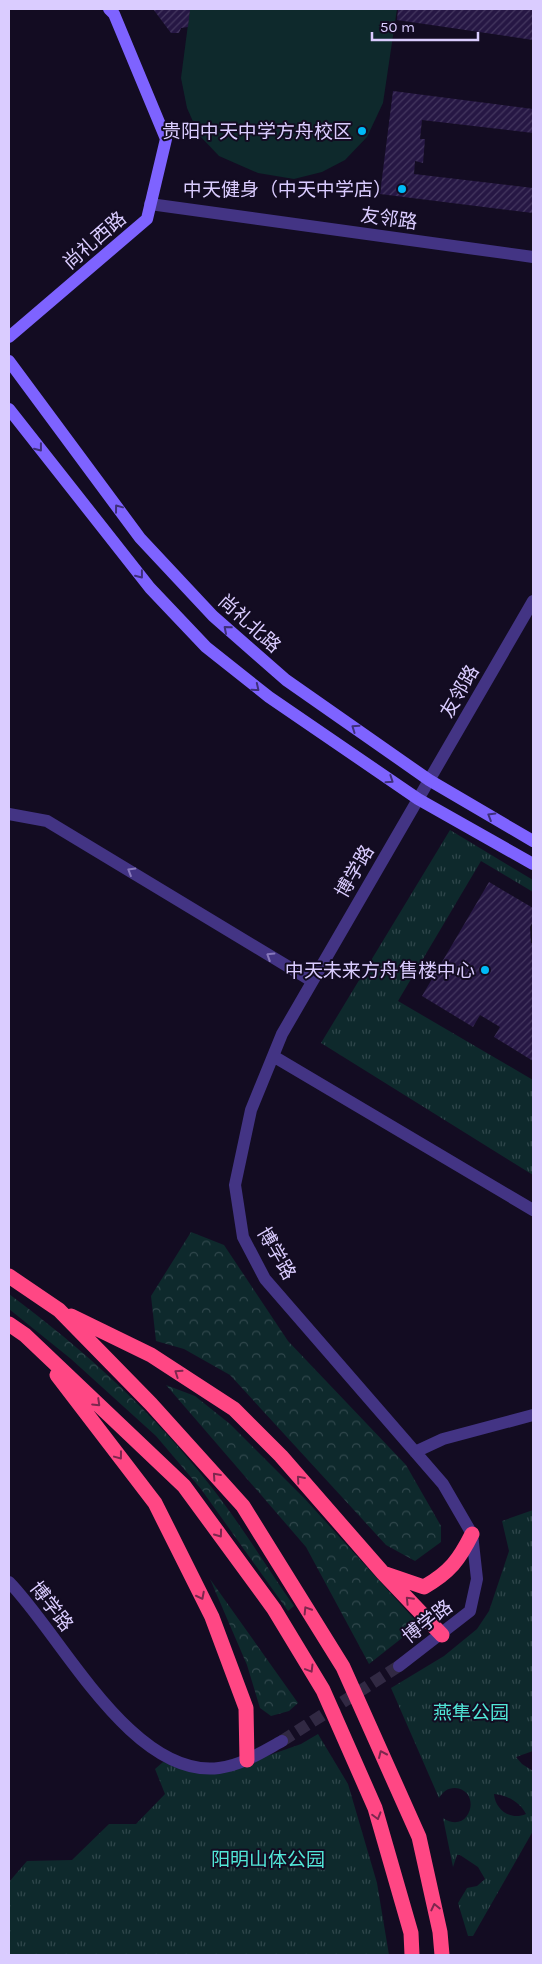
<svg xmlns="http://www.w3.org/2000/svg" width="542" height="1964" viewBox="0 0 542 1964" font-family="Karla,'Noto Sans SC',sans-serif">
<defs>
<pattern id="forest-crowns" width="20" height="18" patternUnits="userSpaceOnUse" patternTransform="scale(1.25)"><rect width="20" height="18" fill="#0e292c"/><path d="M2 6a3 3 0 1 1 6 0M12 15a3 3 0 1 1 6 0" fill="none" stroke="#30474c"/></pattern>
<pattern id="park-tufts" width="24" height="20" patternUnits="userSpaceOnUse" patternTransform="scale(1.25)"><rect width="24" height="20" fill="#0e292c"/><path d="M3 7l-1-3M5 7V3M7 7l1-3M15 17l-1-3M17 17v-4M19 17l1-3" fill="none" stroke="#30474c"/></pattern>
<pattern id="building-hatch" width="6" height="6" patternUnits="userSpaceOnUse" patternTransform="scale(1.25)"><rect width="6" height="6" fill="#261744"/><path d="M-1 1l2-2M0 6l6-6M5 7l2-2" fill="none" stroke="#453860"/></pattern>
</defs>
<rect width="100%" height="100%" fill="#130c22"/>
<path fill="#0e292c" d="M190,9H397L383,103L367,137L345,160L322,172L294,179L258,173L219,156L199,135L187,108L181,78Z"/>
<path fill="url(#forest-crowns)" d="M191,1232L224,1245L288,1341L406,1465L441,1526V1542L415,1561L386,1545L230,1375L184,1349L156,1341L151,1296Z
M9,1294C82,1348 153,1412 209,1484C240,1523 266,1566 294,1606L288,1611L201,1489L156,1436L71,1359L9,1309Z
M166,1385L195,1396L230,1424L305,1499L415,1620L416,1627L369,1664L306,1547Z
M210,1579L298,1703L289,1711L271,1716L260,1708L247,1665Z"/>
<path fill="url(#park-tufts)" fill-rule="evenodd" d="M450,830L533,880V892L481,861L398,1001L533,1080V1175L321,1043Z
M533,1510V1751L516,1757L522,1764L533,1771V1831L473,1936H468L458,1903L467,1888L477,1886L485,1879L478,1867L460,1855H457L453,1867L443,1818C470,1836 483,1790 455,1788C447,1788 443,1792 439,1798L391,1688L444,1656L477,1629L489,1611L509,1551L502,1521ZM494,1794C507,1795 520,1802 526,1814C510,1821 495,1809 494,1794Z
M318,1734L348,1784L377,1883L389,1955H9V1882L27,1861L72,1860L109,1824H136L165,1794L155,1769L163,1762L216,1774L301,1744Z"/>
<path fill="url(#building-hatch)" d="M153,9H190L188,27L181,28L179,33H171Z
M398,9H533V40L397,20Z
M393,91L533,109V133L422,120L420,139H425L423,163L415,161L414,174L533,188V213L380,194Z
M489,882L533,908V922L530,927L531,943H533V1061L494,1037L500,1027L480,1015L473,1027L422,996Z"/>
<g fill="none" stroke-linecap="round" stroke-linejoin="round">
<path stroke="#312943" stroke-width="12" stroke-dasharray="12 6" stroke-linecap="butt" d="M282,1741L399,1666"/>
<path stroke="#433484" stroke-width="12" d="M150,204L533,257
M9,814L47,821L312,981
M273,1056L533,1210
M415,1452L443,1439L533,1415
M9,1582C61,1635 132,1779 219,1768C242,1765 262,1752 282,1741
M399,1666L470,1611L477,1579L472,1534L443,1484L265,1279L243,1237L235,1185L251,1110L282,1034L533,601"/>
<path stroke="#7e63ff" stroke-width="12" d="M9,337L147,219L166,139L114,14L109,9
M9,361L140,538L213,616L286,680L429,780L533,841
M9,409L150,588L206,647L269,697L418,799L533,864"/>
<path stroke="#ff4784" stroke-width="15" d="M9,1276L59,1310L151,1404L243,1506L343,1667L419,1837L440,1932L442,1955
M71,1316L151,1355L234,1409L281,1456L383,1573L442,1635
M9,1324L25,1335L184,1486L274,1609L323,1690L375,1808L411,1933L412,1955
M57,1375L155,1503L212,1617L246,1708L247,1760
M386,1574L424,1587C450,1572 459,1560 472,1534"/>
</g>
<defs><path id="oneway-chevron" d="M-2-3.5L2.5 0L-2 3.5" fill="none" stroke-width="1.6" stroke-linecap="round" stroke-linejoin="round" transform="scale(1.25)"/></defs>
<g stroke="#3e2f7a">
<use href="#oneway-chevron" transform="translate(39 448) rotate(52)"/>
<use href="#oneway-chevron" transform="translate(118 508) rotate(-127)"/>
<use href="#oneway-chevron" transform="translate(140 575) rotate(52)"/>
<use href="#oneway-chevron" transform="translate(227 629) rotate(-139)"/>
<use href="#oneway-chevron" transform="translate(256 688) rotate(39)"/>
<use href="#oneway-chevron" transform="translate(355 728) rotate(-145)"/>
<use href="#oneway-chevron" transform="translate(390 780) rotate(34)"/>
<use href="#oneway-chevron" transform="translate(491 816) rotate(-149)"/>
</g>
<g stroke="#8778bb">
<use href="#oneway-chevron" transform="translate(131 871) rotate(-149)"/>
<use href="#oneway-chevron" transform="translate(270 956) rotate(-148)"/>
</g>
<g stroke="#7d274e">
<use href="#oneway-chevron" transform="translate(178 1373) rotate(-146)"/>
<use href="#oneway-chevron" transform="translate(97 1403) rotate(44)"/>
<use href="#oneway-chevron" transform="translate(119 1456) rotate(53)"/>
<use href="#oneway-chevron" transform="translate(216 1476) rotate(-132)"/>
<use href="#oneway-chevron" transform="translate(300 1479) rotate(-131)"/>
<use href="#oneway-chevron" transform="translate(219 1534) rotate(54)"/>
<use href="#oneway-chevron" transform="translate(201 1596) rotate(63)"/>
<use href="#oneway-chevron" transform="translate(409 1600) rotate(-134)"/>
<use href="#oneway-chevron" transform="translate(307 1610) rotate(-122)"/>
<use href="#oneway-chevron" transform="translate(310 1669) rotate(59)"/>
<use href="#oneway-chevron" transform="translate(382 1754) rotate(-114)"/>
<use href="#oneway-chevron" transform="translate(377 1816) rotate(74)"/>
<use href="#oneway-chevron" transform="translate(435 1907) rotate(-103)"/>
</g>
<g fill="#00baf7" stroke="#130c22" stroke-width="2">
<circle cx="362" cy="131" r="5"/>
<circle cx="402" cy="189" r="5"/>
<circle cx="485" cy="970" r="5"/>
</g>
<g text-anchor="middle" stroke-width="4" stroke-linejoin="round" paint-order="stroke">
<g font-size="19" fill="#daccff" stroke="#130c22" text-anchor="end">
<text x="352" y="138">贵阳中天中学方舟校区</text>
<text x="392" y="196">中天健身（中天中学店）</text>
<text x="475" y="977">中天未来方舟售楼中心</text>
</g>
<g font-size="19" fill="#daccff" stroke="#130c22">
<text transform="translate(389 218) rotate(8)" y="7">友邻路</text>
<text transform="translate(94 240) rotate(-41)" y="7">尚礼西路</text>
<text transform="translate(250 623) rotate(42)" y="7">尚礼北路</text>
<text transform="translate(459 691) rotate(-60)" y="7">友邻路</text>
<text transform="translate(354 871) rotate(-60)" y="7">博学路</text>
<text transform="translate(277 1253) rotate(60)" y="7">博学路</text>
<text transform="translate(52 1606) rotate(52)" y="7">博学路</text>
<text transform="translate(427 1621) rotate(-38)" y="7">博学路</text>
</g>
<g font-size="19" fill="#51e6d7" stroke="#130c22">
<text x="471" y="1719">燕隼公园</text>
<text x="268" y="1866">阳明山体公园</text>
</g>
</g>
<rect width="542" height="1964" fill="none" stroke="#daccff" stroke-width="20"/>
<path d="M372 32v8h106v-8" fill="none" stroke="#daccff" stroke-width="2.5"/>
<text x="380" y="32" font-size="15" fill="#daccff" stroke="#130c22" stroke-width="4" paint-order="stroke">50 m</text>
</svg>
